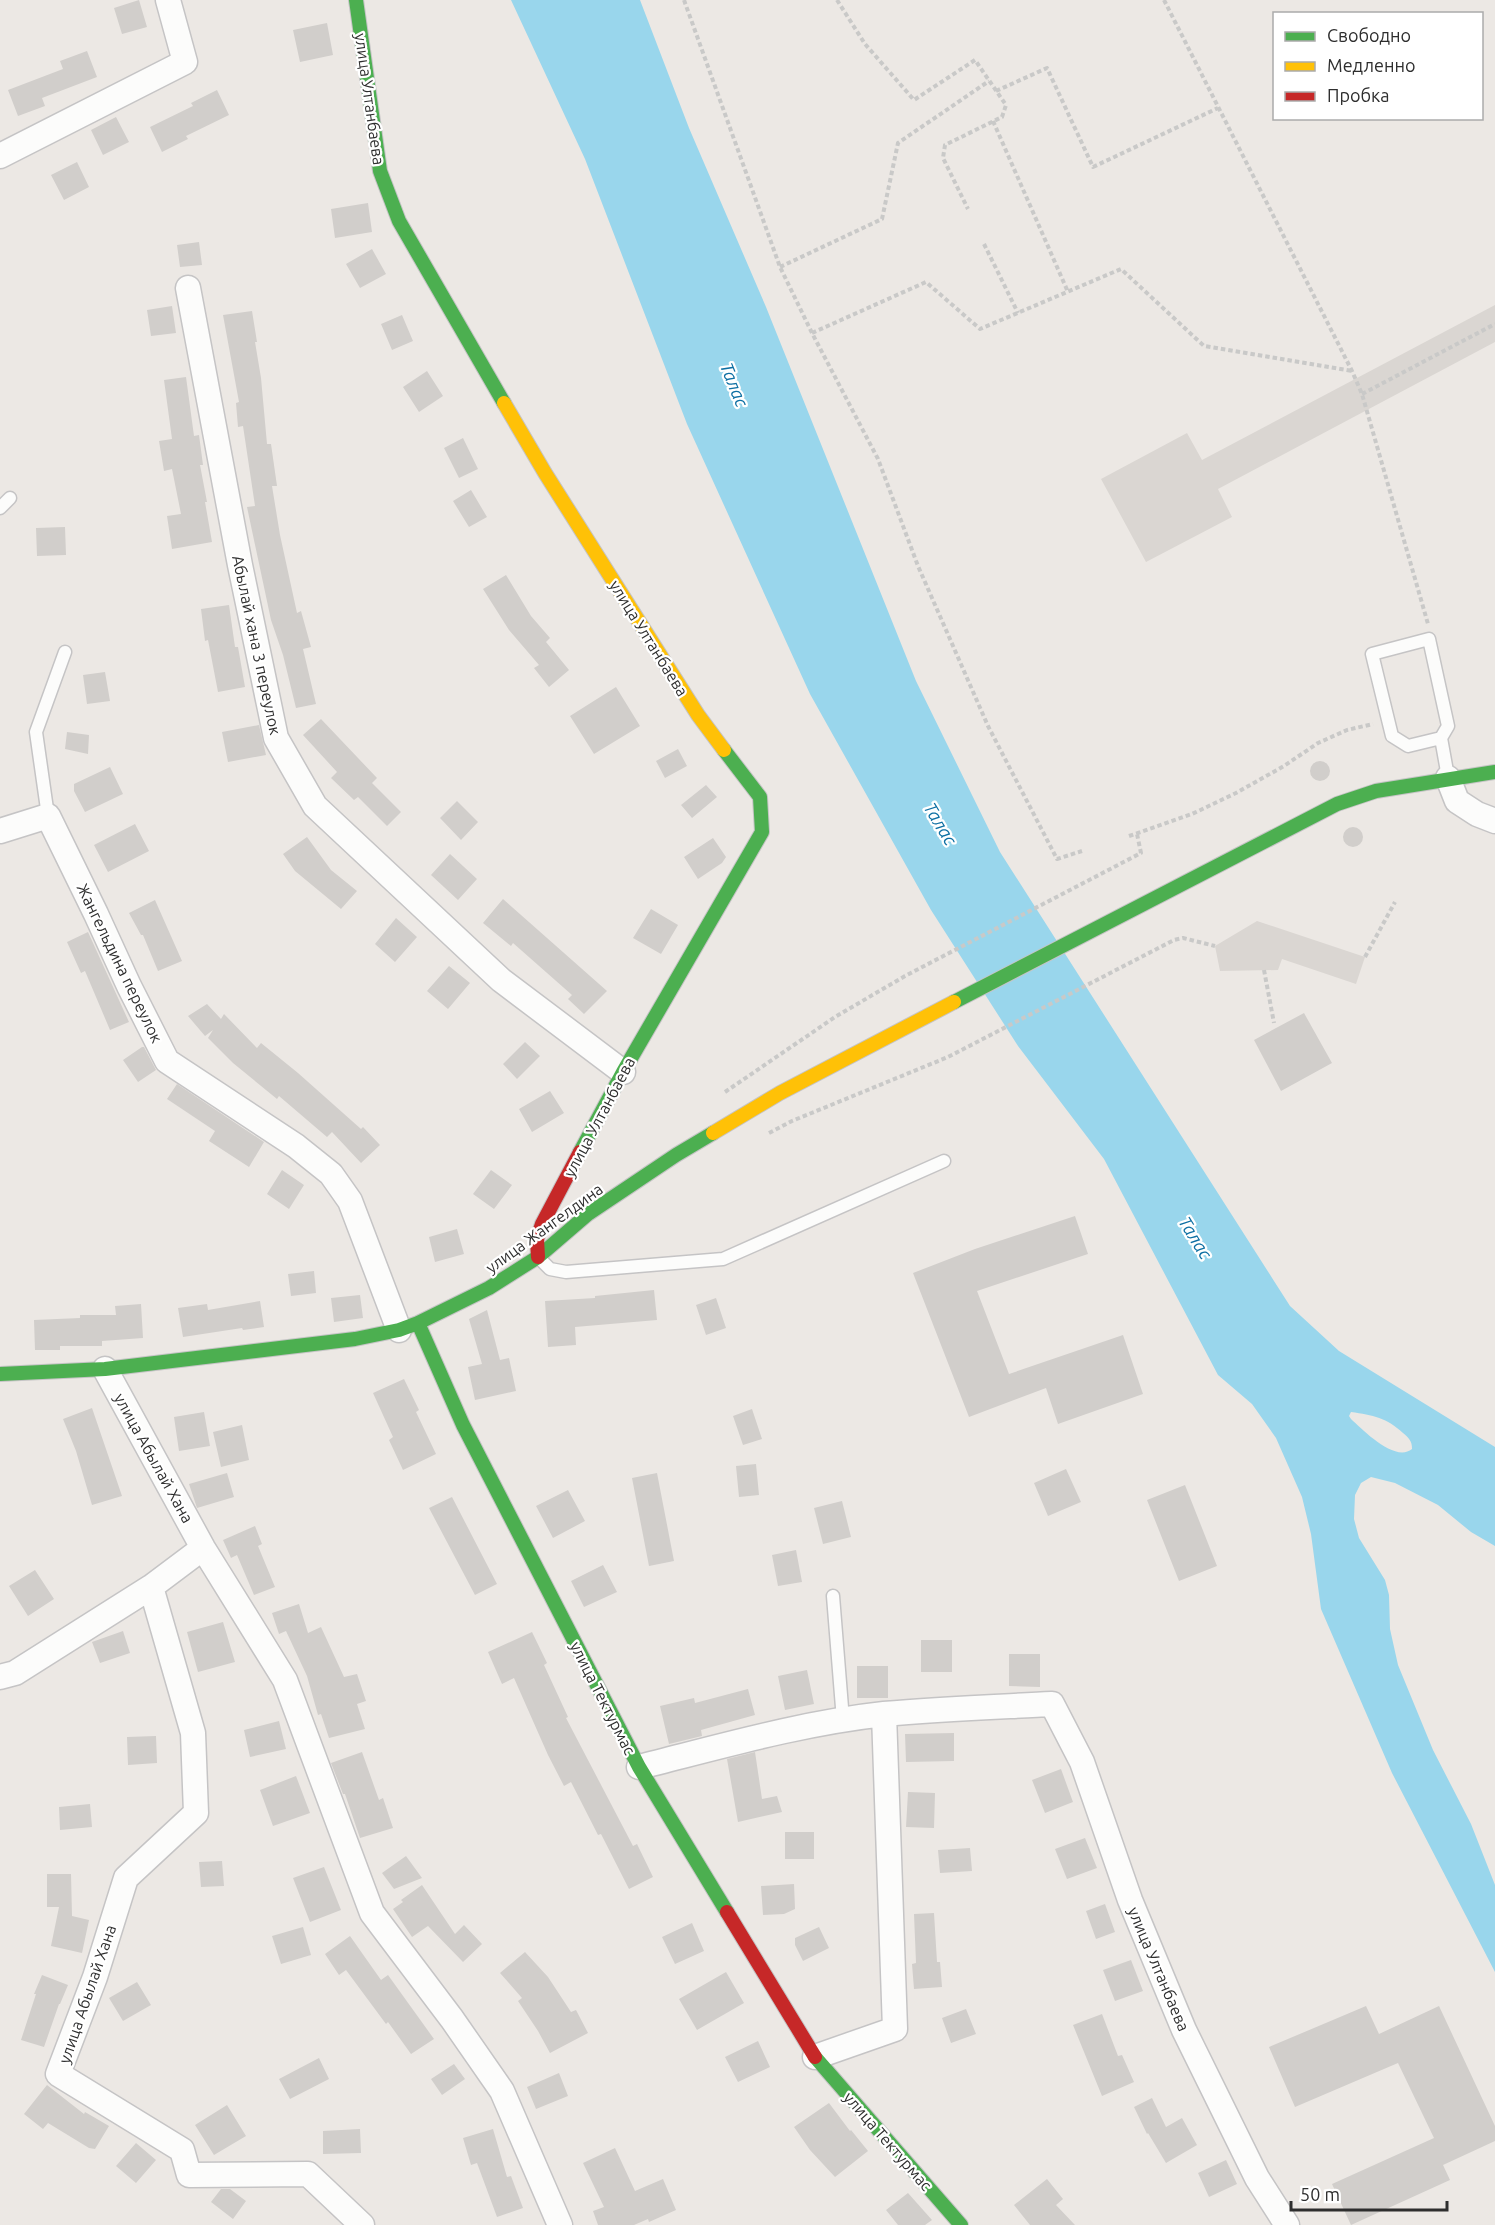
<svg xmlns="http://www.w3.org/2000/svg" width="1495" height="2225" viewBox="0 0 1495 2225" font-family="Ubuntu,sans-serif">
<rect width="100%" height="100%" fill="#ece8e4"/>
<path fill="#dad6d2" d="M1495,305V342L1218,489L1232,517L1146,562L1101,479L1187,433L1202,460Z
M1257,921L1365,957L1356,984L1282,959L1278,970L1220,971L1215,946Z"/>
<path fill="#99d6ec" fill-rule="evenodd" d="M511,0H640L689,128L766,307L916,681L1000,852L1290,1306L1339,1351L1495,1447V1546L1471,1532L1438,1505L1395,1483L1371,1477L1361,1483L1355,1495L1354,1519L1359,1538L1385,1580L1389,1595L1390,1629L1398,1665L1433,1750L1471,1824L1495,1885V1972L1392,1773L1321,1609L1311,1534L1302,1497L1276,1438L1252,1404L1218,1375L1104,1159L1018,1046L931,910L810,694L687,424L585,159ZM1351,1412C1373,1415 1387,1418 1403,1433C1409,1438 1412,1441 1412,1449C1395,1463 1363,1430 1351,1419L1349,1416Z"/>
<path fill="#d1cecb" d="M139,0L147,27L122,34L114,8Z
M327,23L333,55L300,62L293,30Z
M87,51L97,77L42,98L45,106L18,116L8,90L63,69L60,61Z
M217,90L229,115L186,136L188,139L162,152L150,127L193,106L191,103Z
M116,117L129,142L103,155L91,130Z
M77,162L89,187L64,200L51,175Z
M368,203L372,232L335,238L331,209Z
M199,242L202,265L180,267L177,245Z
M372,249L386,274L360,288L346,264Z
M172,306L176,333L151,336L147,310Z
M252,311L257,342H255L261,378L267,444H271L277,486H272L280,535L297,613L301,611L311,647L303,649L316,704L296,708L283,655L271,620L247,507L255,506L243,426L238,427L236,403L239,402L223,315Z
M402,315L413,341L392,350L381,324Z
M427,371L443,396L419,412L403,387Z
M186,377L194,436L199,435L203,465H200L207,502H205L212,542L172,549L167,516L181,514L172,469L164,471L159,441L172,439L164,380Z
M463,438L478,469L459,478L444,448Z
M471,490L487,517L469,527L453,501Z
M65,527L66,555L37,556L36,528Z
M506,575L531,616L550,638L546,642L569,670L549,687L534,668L539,665L509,630L483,589Z
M229,605L235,647H238L245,687L218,692L208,640L205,641L201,609Z
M105,672L110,701L87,704L83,675Z
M616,687L640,726L594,754L570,716Z
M321,719L377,778L372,783L401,812L387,826L358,797L354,800L331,778L337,772L303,735Z
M259,725L266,755L228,762L222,732Z
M67,732L89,735L88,754L65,749Z
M678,749L687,766L665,778L656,761Z
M1310 771a10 10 0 1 1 20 0a10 10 0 1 1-20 0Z
M110,767L123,794L85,812L74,791V784Z
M706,785L717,797L692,818L681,805Z
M457,801L478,822L461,840L440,818Z
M135,824L149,851L108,872L94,845Z
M1343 837a10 10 0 1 1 20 0a10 10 0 1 1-20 0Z
M307,837L331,870L357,891L341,909L295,871L283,854Z
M713,838L726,857L722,863L698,879L684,857Z
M450,854L477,879L458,900L431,875Z
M503,899L607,991L584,1014L568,999L572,995L513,943L511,946L483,923Z
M155,900L182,961L158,971L143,935H141L129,913Z
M651,909L678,925L661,954L633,938Z
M396,918L417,937L395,962L375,944Z
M88,932L129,1022L110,1030L85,971L81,973L67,942Z
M449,966L470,983L448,1009L427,991Z
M207,1004L221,1019L224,1014L257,1048L261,1043L298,1073L361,1129L363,1127L380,1145L361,1163L332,1132L327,1137L279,1096L277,1099L233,1063L208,1038L213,1030L205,1036L188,1016Z
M1304,1013L1332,1063L1281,1091L1254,1040Z
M525,1042L540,1056L517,1079L503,1064Z
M142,1047H144L156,1070L138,1082L123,1060Z
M177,1084L264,1142L249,1167L209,1141L215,1131L167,1099Z
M550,1091L564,1113L532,1132L519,1109Z
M282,1170L304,1185L289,1209L267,1194Z
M491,1170L512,1185L494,1209L473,1194Z
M1075,1216L1088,1254L977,1291L1009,1374L1123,1335L1143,1394L1058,1424L1046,1388L969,1417L913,1273L975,1249Z
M457,1229L464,1254L435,1262L429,1237Z
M314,1271L316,1293L291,1296L288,1274Z
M654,1290L657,1320L575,1327L576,1345L548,1347L545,1301L595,1298V1296Z
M360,1295L363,1318L334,1322L331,1298Z
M716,1298L726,1328L706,1335L696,1305Z
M260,1301L264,1327L243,1330L242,1328L183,1337L178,1308L207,1304L208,1310Z
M141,1304L143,1338L102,1341V1346H60V1350H35L34,1320L80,1318V1315H116L115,1306Z
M487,1310L500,1360L509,1358L516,1391L475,1400L468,1367L482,1364L469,1319Z
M404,1379L419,1410L416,1412L436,1454L403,1470L389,1440L393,1437L373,1393Z
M92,1408L122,1496L92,1505L76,1451L63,1419Z
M752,1409L762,1439L743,1445L733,1416Z
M204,1412L210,1446L179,1451L174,1417Z
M242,1425L249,1460L221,1467L213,1432Z
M756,1464L759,1495L739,1497L736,1466Z
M1066,1469L1081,1502L1048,1516L1034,1483Z
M227,1473L234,1497L197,1508L189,1484Z
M657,1473L674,1561L649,1566L632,1478Z
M1185,1485L1217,1566L1179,1581L1147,1500Z
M568,1490L585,1521L553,1538L536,1506Z
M452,1497L497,1584L475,1595L429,1508Z
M842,1501L851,1537L823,1544L814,1508Z
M255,1526L262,1544L258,1546L275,1587L254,1595L237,1555L231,1558L223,1540Z
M796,1550L802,1582L778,1586L772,1555Z
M603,1565L617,1592L584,1607L571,1581Z
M35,1570L54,1599L28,1616L9,1586Z
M299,1604L308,1633L321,1627L344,1677L357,1674L366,1701L357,1704L365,1729L329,1738L321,1714L318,1715L307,1676L286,1631L279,1634L272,1613Z
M223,1622L235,1662L198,1672L187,1632Z
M123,1631L130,1653L100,1663L92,1642Z
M532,1632L547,1663L544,1665L568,1717L566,1718L633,1846L637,1844L653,1877L629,1889L601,1834L598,1835L571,1782L564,1786L548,1755L514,1678L502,1684L488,1652Z
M921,1640H952V1672H921Z
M1009,1654H1040V1687L1009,1686Z
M857,1666H888V1698H857Z
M807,1670L814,1704L785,1710L778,1676Z
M748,1689L755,1715L701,1730L702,1736L669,1744L660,1706L694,1698L695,1703Z
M279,1721L286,1749L250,1757L244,1730Z
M954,1733V1761L906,1762L905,1734Z
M156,1736L157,1763L128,1765L127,1737Z
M362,1752L379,1800L383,1798L393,1828L360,1838L345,1794H343L331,1763Z
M755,1752L762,1799L777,1796L782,1812L738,1822L727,1759Z
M1061,1769L1073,1802L1045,1813L1032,1780Z
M296,1776L310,1813L273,1826L260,1790Z
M908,1792L935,1793L934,1828L906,1827Z
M90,1804L92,1827L60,1830L59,1807Z
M785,1832H814V1859H785Z
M1085,1838L1097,1868L1067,1879L1055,1849Z
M970,1848L972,1871L940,1873L938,1850Z
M406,1856L422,1878L394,1889L382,1873Z
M222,1861L224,1886L201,1887L199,1862Z
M324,1867L341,1910L310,1922L293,1878Z
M47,1874H71L72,1916L89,1920L82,1953L51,1946L59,1907H47Z
M794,1884L795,1909L784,1914L763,1915L761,1886Z
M422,1885L455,1934L464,1925L482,1944L463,1962L428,1926L412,1937L393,1909L403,1902L401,1900Z
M1105,1904L1115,1932L1096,1939L1086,1911Z
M934,1913L937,1962H940L942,1987L914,1989L912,1964L916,1963L914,1914Z
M692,1923L704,1951L675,1964L662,1937Z
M303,1927L311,1955L281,1964L272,1936Z
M819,1927L829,1948L803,1961L795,1945V1938Z
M350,1936L381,1980L388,1975L434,2039L411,2054L388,2022L386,2024L346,1970L339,1975L325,1954Z
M525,1952L548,1977L571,2012L576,2010L588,2033L550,2053L538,2031L518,2001L522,1998L500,1973Z
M1131,1960L1143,1991L1115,2001L1103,1970Z
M726,1972L744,2003L697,2030L679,1999Z
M42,1975L68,1985L60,2004H59L44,2047L21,2040L36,1994H34Z
M137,1982L151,2005L123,2021L109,1998Z
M1366,2006L1379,2034L1439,2006L1495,2126V2141L1443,2165L1450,2180L1351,2225L1332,2184L1434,2138L1398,2063L1295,2107L1269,2047Z
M966,2009L976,2034L951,2043L942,2018Z
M1102,2014L1118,2056L1122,2055L1134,2082L1102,2096L1073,2025Z
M758,2041L770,2067L738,2082L725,2057Z
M319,2058L329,2079L290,2099L279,2079Z
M454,2064L465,2079L442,2095L431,2079Z
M559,2073L568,2096L536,2109L527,2087Z
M47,2085L84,2114L85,2112L109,2126L95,2149L89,2148L48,2123L43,2129L24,2114Z
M1152,2098L1166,2127L1182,2118L1197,2145L1166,2163L1148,2133L1147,2134L1134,2107Z
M829,2103L850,2131L851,2130L868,2151L835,2177L810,2150L794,2127Z
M227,2105L246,2136L214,2155L195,2125Z
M360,2129L361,2153L323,2154V2131Z
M493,2129L507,2177L511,2176L523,2208L497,2217L477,2163L471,2165L463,2138Z
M136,2143L156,2160L136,2183L116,2166Z
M615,2148L635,2191L663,2179L676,2210L649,2222L648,2219L634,2225H598L593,2211L604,2207L583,2163Z
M1226,2160L1237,2184L1209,2197L1198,2173Z
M1047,2179L1063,2199L1056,2205L1075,2225H1030L1014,2205Z
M221,2189H230L246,2201L233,2219L211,2202Z
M908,2193L932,2220L925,2225H898L886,2210Z"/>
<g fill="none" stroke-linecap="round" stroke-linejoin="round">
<g stroke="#c5c4c5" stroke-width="15">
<path id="lane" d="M0,508L10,498
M1429,639L1448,726L1441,738L1408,746L1392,736L1372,654Z
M1441,738L1448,777
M48,816L36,732L65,652
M539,1258L550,1269L566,1272L723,1259L944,1161
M833,1596L843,1720"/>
</g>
<g stroke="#c5c4c5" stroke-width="27">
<path id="street" d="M0,156L185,62L168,0
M188,288L240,565L276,738L315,806L501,980L623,1072
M1448,778L1457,801L1477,814L1495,821
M0,831L48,816L96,914L129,986L167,1061L296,1146L331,1174L350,1201L399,1330
M105,1369L203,1548L285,1680L372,1913L452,2019L502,2091L560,2225
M203,1548L151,1587L193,1733L196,1813L126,1878L95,1977L58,2074L182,2150L189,2175L308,2174L362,2225
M0,1677L15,1673L151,1587
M639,1767C719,1747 801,1723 884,1714C940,1709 996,1707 1052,1704L1082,1762L1130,1900L1184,2030L1257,2178L1287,2225
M815,2057L895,2029L884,1714"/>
</g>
<g stroke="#c5c4c5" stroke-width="16">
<path id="fast" d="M356,0L380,171L399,221L504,403
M954,1002L1337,804L1376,791L1495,772
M580,1152L623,1072L762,832L760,797L724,750
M418,1323L463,1425L639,1767L727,1912
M0,1374L105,1369L355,1339L399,1330L418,1323L489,1288L538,1257L588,1214L676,1155L713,1133
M815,2057L961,2225"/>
</g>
<g stroke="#c5c4c5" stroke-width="16">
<path id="slow" d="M504,403L545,473L698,715L724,750
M713,1133L780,1093L954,1002"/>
</g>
<g stroke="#c5c4c5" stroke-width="16">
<path id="jam" d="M538,1257L537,1239L542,1224L580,1152
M727,1912L815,2057"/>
</g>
<path stroke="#c9c9c8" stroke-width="4" stroke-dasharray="4.5 3" stroke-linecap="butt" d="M684,0L780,267L812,333L878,459L918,566L988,726L1057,859L1082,851
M837,0L865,44L914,100L975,60L1006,105L1002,117L945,145L943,158L968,209
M1164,0L1352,371L1362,394L1428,624
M996,91L1047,68L1093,167L1218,108
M993,121L1068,292
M984,244L1018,313
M780,267L882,219L898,143L989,81
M812,333L926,282L980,329L1121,269L1204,346L1352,371
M1362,394L1495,324
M1129,836L1192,814L1236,793L1284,766L1318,743L1347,730L1373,724
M1365,957L1395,902
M1264,970L1274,1023
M725,1092L835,1017L905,976L1141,853L1137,834
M769,1133L792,1121L948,1057L1174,940L1183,938L1215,946"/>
<use href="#lane" stroke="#fcfcfb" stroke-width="12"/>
<use href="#street" stroke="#fcfcfb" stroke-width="24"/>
<use href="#fast" stroke="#4caf50" stroke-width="14"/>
<use href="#slow" stroke="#ffc107" stroke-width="14"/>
<use href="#jam" stroke="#c62828" stroke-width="14"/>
</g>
<g text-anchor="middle" stroke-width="4.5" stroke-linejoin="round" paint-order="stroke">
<g font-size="16" fill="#2e2e2e" stroke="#fff">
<text transform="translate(370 99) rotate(82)" y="6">улица Ултанбаева</text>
<text transform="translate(649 638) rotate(58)" y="6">улица Ултанбаева</text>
<text transform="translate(257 645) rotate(78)" y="6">Абылай хана 3 переулок</text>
<text transform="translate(120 963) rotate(64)" y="6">Жангельдина переулок</text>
<text transform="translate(599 1117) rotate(-62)" y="6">улица Ултанбаева</text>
<text transform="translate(544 1228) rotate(-36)" y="6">улица Жангелдина</text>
<text transform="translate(154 1458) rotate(61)" y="6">улица Абылай Хана</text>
<text transform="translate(603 1698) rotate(63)" y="6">улица Тектурмас</text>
<text transform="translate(1159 1969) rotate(67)" y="6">улица Ултанбаева</text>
<text transform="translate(87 1994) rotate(-71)" y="6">улица Абылай Хана</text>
<text transform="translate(888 2141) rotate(49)" y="6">улица Тектурмас</text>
</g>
<g font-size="18" font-style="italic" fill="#0d6fa3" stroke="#fff">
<text transform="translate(734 385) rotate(68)" y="6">Талас</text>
<text transform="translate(940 824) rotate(59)" y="6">Талас</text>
<text transform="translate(1195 1238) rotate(58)" y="6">Талас</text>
</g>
</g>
<rect x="1273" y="12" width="210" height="108" fill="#ffffff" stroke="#ababab" stroke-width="1.5"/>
<rect x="1285" y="32" width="30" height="9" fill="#4caf50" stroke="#ababab" stroke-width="1.5"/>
<text x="1327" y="42" font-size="18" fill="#2e2e2e">Свободно</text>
<rect x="1285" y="62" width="30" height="9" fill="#ffc107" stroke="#ababab" stroke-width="1.5"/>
<text x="1327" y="72" font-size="18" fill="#2e2e2e">Медленно</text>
<rect x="1285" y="92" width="30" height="9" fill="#c62828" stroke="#ababab" stroke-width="1.5"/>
<text x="1327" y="102" font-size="18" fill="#2e2e2e">Пробка</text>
<path d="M1291 2201v9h156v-9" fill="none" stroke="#2e2e2e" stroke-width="3"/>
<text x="1300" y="2201" font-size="18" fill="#2e2e2e" stroke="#ffffff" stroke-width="4.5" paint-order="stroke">50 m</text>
</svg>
